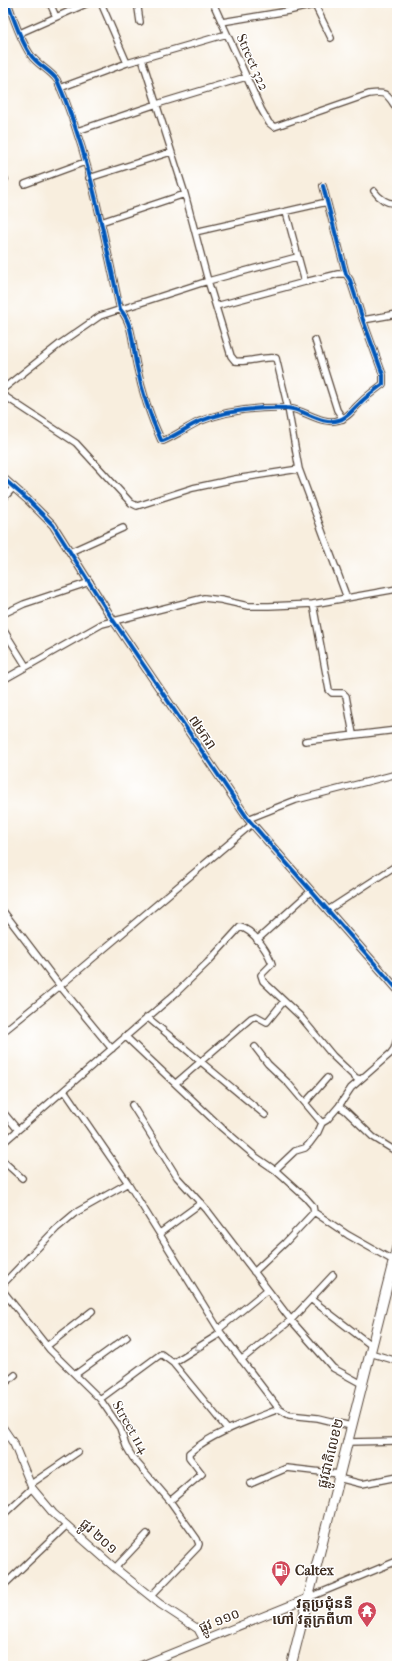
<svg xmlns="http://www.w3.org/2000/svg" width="400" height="1669" viewBox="0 0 400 1669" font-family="'IM FELL French Canon','Noto Sans Khmer',serif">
<rect width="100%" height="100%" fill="#fff"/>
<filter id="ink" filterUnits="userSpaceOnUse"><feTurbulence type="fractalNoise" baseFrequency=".025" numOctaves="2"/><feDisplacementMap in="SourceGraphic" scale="8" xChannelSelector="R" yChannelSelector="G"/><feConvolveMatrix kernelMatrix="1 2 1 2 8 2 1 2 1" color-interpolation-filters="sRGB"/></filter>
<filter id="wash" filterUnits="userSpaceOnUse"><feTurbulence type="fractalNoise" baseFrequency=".012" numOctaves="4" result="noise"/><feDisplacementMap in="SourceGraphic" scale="16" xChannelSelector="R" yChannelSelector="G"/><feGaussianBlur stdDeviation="0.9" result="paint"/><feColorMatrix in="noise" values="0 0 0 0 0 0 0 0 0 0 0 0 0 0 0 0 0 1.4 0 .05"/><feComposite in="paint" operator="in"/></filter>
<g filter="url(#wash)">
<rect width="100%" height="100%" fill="#f8eede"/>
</g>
<g filter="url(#ink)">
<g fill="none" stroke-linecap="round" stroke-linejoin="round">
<g stroke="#57473b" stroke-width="8">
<path id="minor" d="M8,3C14,20 20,39 30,54C37,65 50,70 57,80C89,152 103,232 120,309C134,325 132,347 137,367C142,392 150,416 161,440L163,441C175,436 186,428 198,422C225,411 257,407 286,408C303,408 321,426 339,420C348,418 353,409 360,403C367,396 375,390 383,384V375L363,320L350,280L346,274L323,186
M50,3L56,17
M101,3L127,63
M213,3L261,109L269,123L274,127L369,94C388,91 387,95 397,109
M315,5L331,38
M140,22L138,8L141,3
M222,22L288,11L322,3
M20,33L88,3
M142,59L185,194L208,281L231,356L235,361C249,363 262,356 276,358L288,408L299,469L347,598
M60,88L127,63L227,34
M77,131L157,104L246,77
M89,178L171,152
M3,180L5,179
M25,184L85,162
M374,191C379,198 388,205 397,203
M286,212L305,282
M101,222L185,194
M195,232L327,202
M216,306L305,282L338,274H346
M363,320L397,314
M315,340L337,410L343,419
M3,389L61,343L100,316L208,281L297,257
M3,395L76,443L131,503L137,506L193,488L235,479L299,469
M3,499L14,487
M70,552L123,528
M313,604L329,690L332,693H343L346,696L353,734
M3,614L24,604L90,582
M3,629L26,666
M3,680L102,624L204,598L221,600L248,606H269L313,604L397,589
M305,741L397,730
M248,819L296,800L397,774
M328,910L397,865
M3,911L60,986L112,1049
M257,940L311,891
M147,1017L265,1115
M3,1032L60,986L252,824
M125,1036L222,1128L256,1157L275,1170L305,1197L313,1206L314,1212L348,1235L394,1261
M255,1047L268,1064L288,1083L322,1123
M176,1083L251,1018L256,1016L267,1022L284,1001
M64,1090L128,1183L221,1333L279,1409L289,1415L318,1418L351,1426
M305,1103L327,1078
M132,1105L177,1177L207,1210L291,1320L333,1368L362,1384
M339,1106L346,1111L373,1137L397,1152
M3,1112L18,1130
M3,1143L176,993L208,962L240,927C253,930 266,949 271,961L272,964L261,975L263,981L300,1016L333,1056L356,1078L360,1079
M3,1161L22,1178
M275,1170L295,1151L305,1148L309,1144L318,1132L322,1123L327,1120L339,1106L351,1088L391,1053L394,1049L397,1039
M160,1233L201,1203
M254,1272L285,1243L314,1212
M3,1284L56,1229L75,1213L128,1183
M3,1291L50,1350L100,1399L120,1428L126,1446L133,1458L170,1501L197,1539L199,1544L198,1547L151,1596
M312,1300L372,1346
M219,1329L267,1290
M47,1346L92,1311
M370,1353L397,1361
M241,1360L291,1320L333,1275
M173,1363L221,1333
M76,1374L127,1337
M3,1385L15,1375
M100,1399L161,1354L173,1363L228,1430
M348,1442L397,1441
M338,1478L362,1484L397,1477
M31,1484L78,1452
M250,1484L287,1468L339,1474
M170,1501L202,1474L189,1457V1453C212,1433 251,1420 279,1409
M3,1515L32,1488
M115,1568L147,1534
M3,1586L67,1525
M308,1598L397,1561"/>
</g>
<g stroke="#57473b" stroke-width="9">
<path id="tertiary" d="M3,478L28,500L53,525L113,620L248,819L397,989
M3,1428L14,1444L32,1488L53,1513L115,1568L160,1604L198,1629L204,1640
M140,1666L308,1598"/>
</g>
<g stroke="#57473b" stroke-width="11">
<path id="trunk" d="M291,1666L397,1247"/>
</g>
<use href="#minor" stroke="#fff" stroke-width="5.5"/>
<use href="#tertiary" stroke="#fff" stroke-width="7"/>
<use href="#trunk" stroke="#fff" stroke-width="9"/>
<g stroke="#fff" stroke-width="6">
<path id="cycleway" d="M8,3C14,20 20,39 30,54C37,65 50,70 57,80C89,152 103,232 120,309C134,325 132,347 137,367C142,392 150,416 161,440L163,441C175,436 186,428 198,422C225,411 257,407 286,408C303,408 321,426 339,420C348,418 353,409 360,403C367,396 375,390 383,384V375L363,320L350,280L346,274L323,186
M3,478L28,500L53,525L113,620L248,819L397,989"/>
</g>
<use href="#cycleway" stroke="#0057b8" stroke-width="4"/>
</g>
<defs><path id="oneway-chevron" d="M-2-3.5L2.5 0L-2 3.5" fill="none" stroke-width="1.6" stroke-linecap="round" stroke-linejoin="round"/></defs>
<use stroke="#a79f9a" href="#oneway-chevron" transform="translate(197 1348) rotate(148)"/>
</g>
<defs>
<g id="fuel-pin" transform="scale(1)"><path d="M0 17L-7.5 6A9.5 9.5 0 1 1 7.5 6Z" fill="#d1495b" stroke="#fff"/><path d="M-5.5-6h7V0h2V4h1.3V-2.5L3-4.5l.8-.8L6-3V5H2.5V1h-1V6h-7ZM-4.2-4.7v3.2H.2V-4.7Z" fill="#fff"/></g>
<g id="temple-pin" transform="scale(1)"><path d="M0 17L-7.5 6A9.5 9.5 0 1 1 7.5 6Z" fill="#d1495b" stroke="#fff"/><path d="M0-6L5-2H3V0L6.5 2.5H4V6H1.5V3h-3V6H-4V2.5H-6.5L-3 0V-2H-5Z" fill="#fff"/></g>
</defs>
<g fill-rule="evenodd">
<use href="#fuel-pin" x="281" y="1570"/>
<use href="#temple-pin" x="367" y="1611"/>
</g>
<g text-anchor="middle" stroke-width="3" stroke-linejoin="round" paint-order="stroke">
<g font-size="14" fill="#3b2a1e" stroke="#fff">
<text transform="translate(253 62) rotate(66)" y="5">Street 322</text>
<text transform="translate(203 732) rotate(56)" y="5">៧មករា</text>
<text transform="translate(131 1427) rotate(60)" y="5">Street 114</text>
<text transform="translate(330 1453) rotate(-76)" y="5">ផ្លូវជាតិលេខ២</text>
<text transform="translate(99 1536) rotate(42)" y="5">ផ្លូវ ២០១</text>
<text transform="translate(219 1620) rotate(-22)" y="5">ផ្លូវ ១១០</text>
</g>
<g font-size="14" font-weight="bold" fill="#3b2a1e" stroke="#fff" text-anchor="start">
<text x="295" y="1575">Caltex</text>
<text x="353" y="1608" text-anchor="end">វត្តប្រជុំននី<tspan x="353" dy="16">ហៅ វត្តក្រពីហា</tspan></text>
</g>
</g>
<rect width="400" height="1669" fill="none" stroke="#fff" stroke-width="16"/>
</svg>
